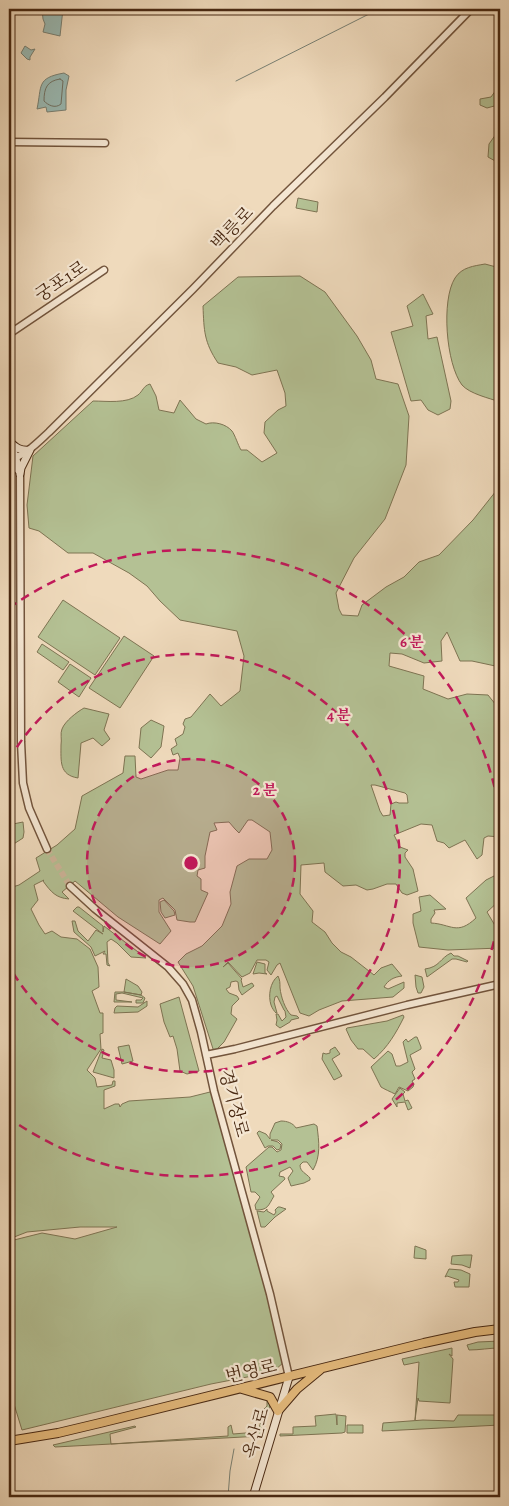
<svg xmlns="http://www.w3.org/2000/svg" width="509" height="1506" viewBox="0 0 509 1506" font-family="Alegreya,'Noto Serif KR',serif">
<rect width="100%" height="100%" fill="#efdabc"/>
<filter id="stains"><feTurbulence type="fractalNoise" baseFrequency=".004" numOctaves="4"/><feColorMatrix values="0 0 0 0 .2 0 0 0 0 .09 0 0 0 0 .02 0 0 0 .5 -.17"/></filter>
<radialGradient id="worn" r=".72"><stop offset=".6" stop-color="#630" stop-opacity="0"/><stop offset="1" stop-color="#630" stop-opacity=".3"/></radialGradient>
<path fill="#b4c194" stroke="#7e7453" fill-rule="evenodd" d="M500,55V162H497L488,157L489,144L496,134L498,105L487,108L480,105V99L491,97L496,90L498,56Z
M298,198L318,202L317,212L296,208Z
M485,264L500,268V402C489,398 470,394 462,385C446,364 441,300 455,278C462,267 474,266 485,264Z
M300,276L325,292L357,336L371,360L376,379L398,384L409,416L406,465L385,519L354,558L336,593L339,609L342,615L358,616L362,605L386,587L404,577L419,562L439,555L473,520L500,486V667L472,661H460L447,632L441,641L442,661L424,663L402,654L390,653L389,666L424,676L423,689L448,699L467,694L488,695L500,710V837L488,836L484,838L482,855L477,859L465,840L449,848L444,843L437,841L432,825L421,824L394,835L400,847L408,850L405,853V857L413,869L418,891L407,895L402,893L396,884H387L373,889L367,890L356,885L343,886L325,872L324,863L301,865L300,894L313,911L312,922L325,932L332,943L341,952L351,957L374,975L381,968L392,964L402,976C394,977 388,980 384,987L388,989L404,982V988L393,997L342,1001L319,1010L309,1016L300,1013L280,963L277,965L271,975L267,970L269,962L266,960H257L250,973L242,977L228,962L223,967L228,963L242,979L241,980L243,987L252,983L254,986L242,995L239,990L238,982L236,981L231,982L230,987L226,989L229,993L237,996L239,999L232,1006L231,1014L237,1019L224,1042L214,1052L193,986L178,962L186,954L202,946L222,926L231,904L230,892L237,866L249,859H267L272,850L270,832L252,820H248L239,833L235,829L229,822L214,823L217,830L210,832L205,856V868L198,870L197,876L201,879V890L208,893L195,922H190L177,920L175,910L163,898L159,900V912L171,931L160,944L118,917L75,881L62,892L69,899C56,898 51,892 43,881L44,880L34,885L38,900L31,909L39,925L45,934L52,931L61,937L77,939L90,949L98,967L99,987L92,991L100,1013H103V1033L100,1034L101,1049L87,1070L95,1078L97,1087L112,1085L113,1081H115V1086L104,1090V1109L115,1104H119L120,1107L122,1104L129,1101L190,1097L214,1091L285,1361L273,1372L211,1384L22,1430L9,1388V1245L14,1240L42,1233L75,1239L117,1227H80L27,1232L9,1239V888L19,885L40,871L36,858L57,845L75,829L82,796L123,773L125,756H135L136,777L141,779L168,770H178L180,758L178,753L173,755L171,749L177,745L175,739L183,734L185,727L183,724L185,719L191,717L210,694L221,706L240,691L244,656L237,631L180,620L160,601L147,586L129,573L93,553H68L39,531L29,528L27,505L33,456L93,401C106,401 127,404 138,395C143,391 143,386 150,384L156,396L159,410L174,413L180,400L196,419L206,424C214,421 226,424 232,431C235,435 238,445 241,450H247L262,462L277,453L264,433L265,422L278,410L286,406L285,393L277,370L252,375L236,367L218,363C204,342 204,331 203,306L238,277ZM371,785H375L405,793L407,795L408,803H399L396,802L391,804L390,815L383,816L380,811Z
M423,294L433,314L426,316L428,339L437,337L451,401L450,409L438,415L428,410L421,400L411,401L391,332L413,326L407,306Z
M63,600L120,638L95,675L38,637Z
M9,614H13L14,636H9Z
M124,636L154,656L120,708L89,688Z
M42,644L69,662L63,670L37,652Z
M70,664L91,678L79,697L58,682Z
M9,690H14L11,751H9Z
M84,708L109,714L104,730L110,739L102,746L93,738L81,743L78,778C59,775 61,761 61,745C62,740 60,733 62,729C65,721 77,712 84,708Z
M151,720L164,726L161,747L151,758L139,748L141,728Z
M9,814L13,824L23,822L24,832L23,838L9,847Z
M494,876L500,885V900L487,912L500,934V948L448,950L419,947L413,923V914L421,911L419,897L430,895L446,909L434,910L435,913L431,919V923C451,924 457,936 476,918L466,898L486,880Z
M164,900L174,911L175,915L165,918L161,912L160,902Z
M77,907H79L103,926V932L104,926L146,958L131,957L117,943L111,939L107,942L108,963L110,966L107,965L106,954H103L105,951L95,956L91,947L74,932L72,921H75L78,931L88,941L96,930L103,934L73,911Z
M451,953L454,956H458L468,961L467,962L456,959H452L427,977L425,969C440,967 440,958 451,953Z
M257,962L265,964V973L267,974L259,973L253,974Z
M415,975L422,977L424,987L421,993H418L416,987Z
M278,976C280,980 280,983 280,988C281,997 285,1009 291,1015L297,1016L299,1018L291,1020L290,1022L280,1028L276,1025L277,1020L276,1014H278L282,1021L286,1017L285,1011L284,1010L277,996L275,997L274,1002L277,1013H276C274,1011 272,1008 271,1005C268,996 270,982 278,976Z
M126,979L138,986L142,992L141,995L124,992L141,995L145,998L143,1003H136V1000H141L143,998L122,993L116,994V1000L132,1002H114L115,992H124Z
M179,997L199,1071L187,1074L180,1071L177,1049L173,1036L170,1037L164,1022L160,1004Z
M147,1001V1006L138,1012L114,1013L115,1008L117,1006L138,1007Z
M403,1015L404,1017C396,1033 388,1047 374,1059L363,1049H358L351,1040L346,1029L347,1028L387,1021Z
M415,1037H417L421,1047V1049L410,1055L415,1069L412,1072L415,1079L412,1081L414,1084L413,1087L408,1091L399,1087L395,1094C391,1092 384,1089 381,1087L371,1067L388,1051L392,1054L396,1066H400L408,1062L403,1042L406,1039L408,1042Z
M129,1045L133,1061L122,1064L118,1047Z
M335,1047L340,1054L332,1059L342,1076L334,1080L322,1059L323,1053L326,1054L330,1053V1050Z
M102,1049L104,1050L102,1058L111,1060L114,1070V1078L93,1072Z
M400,1088L405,1092L403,1094L405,1101L408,1100L412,1108L408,1110L405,1102L397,1103V1107L392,1099Z
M281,1121C287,1121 293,1123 296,1128L314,1124L317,1126C319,1142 321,1156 313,1170L307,1162H303L300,1165C300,1172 306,1173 310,1178V1180L304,1183L291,1186L288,1178L293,1171L290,1167L280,1172L279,1176L284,1177L285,1179L271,1192L274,1196C268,1206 268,1210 256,1210L255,1205L260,1197L255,1192H251L246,1167L269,1147H272L277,1152L281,1150L282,1144L278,1140H271L278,1142L281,1145L280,1149L277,1150L273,1146H268L265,1148L257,1133L259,1131L266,1134L270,1139V1134L275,1123Z
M278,1207H280L286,1209L275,1217L265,1227H261L257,1211L264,1212L267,1209V1211L274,1215L276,1212L275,1210Z
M415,1246L426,1250V1259L414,1258Z
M465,1255H472L470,1268L462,1265L451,1264L452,1256Z
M449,1269L461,1270L470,1274L469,1287H455L454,1282H458L459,1280L447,1276L445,1277Z
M500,1341V1348C489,1348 480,1350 469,1350L467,1345L478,1342Z
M452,1348V1356L449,1354L453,1359L450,1403L419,1401L418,1398L415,1420L419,1362L404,1365L402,1359Z
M267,1399L270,1405L262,1436L55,1447L53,1445L135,1426L136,1427L110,1434L111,1444L228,1436V1427L231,1425L233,1434L258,1432L261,1421L264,1419V1409L267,1406Z
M336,1414L337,1425V1415L346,1416L345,1432L342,1433L280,1436V1434H293V1427L316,1426L315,1416Z
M458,1415H500V1425L382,1431L383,1423L423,1420L454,1421Z
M347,1425H363V1433H347Z"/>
<path fill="#9abab4" stroke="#798073" d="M42,9H63L60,36L43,32L45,24L43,19Z
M25,46L31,50L35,49L30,57V60L27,59L21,53Z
M64,73L69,76L66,90V110L47,112L46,107L37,109C42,86 36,78 64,73Z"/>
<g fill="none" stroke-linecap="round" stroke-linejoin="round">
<path stroke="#717163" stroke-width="1" d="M60,79L63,81L61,104C55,109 48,105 44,101C44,88 47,81 60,79Z"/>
<path stroke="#798073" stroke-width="1" d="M236,81L379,9
M228,1497L230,1471L234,1449"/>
<path stroke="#ceb69a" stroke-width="6" stroke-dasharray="6 3" stroke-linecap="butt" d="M47,849L70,886"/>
<g stroke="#72543c" stroke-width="9">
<path id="tertiary" d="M9,142L105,143
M9,334L104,270
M9,441L16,457L20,474L21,742L23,783L29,808L47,849
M9,460C26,455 36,444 49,432L193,289L273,206L385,97L471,9
M70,886L95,909L168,967L183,984L192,1000L201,1032L214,1091L270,1294L289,1377
M206,1055L235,1049L407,1005L500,984"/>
</g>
<g stroke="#482812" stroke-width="9">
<path id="secondary" d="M9,441C16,448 20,451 30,450L21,468L20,474
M9,455V442
M9,463L13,464L20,472
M253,1497L289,1377"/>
</g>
<g stroke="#482812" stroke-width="10">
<path id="primary" d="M242,1389L270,1397L278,1411L297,1389L320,1370
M9,1441L58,1433L100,1423L424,1343L475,1332L500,1329"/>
</g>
<use href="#tertiary" stroke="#f5e7d3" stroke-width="6"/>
<use href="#secondary" stroke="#f5e7d3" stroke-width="7"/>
<use href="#primary" stroke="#e8bd7e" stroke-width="8"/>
</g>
<circle cx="191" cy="863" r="104" fill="#c2185b" fill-opacity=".12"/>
<g fill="none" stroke="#c2185b" stroke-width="2.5" stroke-dasharray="9 6">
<circle cx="191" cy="863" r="104"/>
<path d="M9 760A209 209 0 1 1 9 966"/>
<path d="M500 912A313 313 0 0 1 9 1118M9 608A313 313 0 0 1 500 814"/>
</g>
<g text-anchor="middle" stroke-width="4.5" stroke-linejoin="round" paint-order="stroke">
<g font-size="18" fill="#482812" stroke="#f5e7d3">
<text transform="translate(232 228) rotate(-46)" y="6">백릉로</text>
<text transform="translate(61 281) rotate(-34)" y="6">궁포1로</text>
<text transform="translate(234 1103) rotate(75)" y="6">경기장로</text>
<text transform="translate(251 1371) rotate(-13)" y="6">번영로</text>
<text transform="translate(256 1433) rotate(-74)" y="6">옥산로</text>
</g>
</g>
<circle cx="191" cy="863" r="8" fill="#c2185b" stroke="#f5e7d3" stroke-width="2.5"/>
<g font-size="15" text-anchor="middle" font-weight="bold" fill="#c2185b" stroke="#f5e7d3" stroke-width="4.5" stroke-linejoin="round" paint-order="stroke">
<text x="412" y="647">6 분</text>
<text x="339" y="720">4 분</text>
<text x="265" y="795">2 분</text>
</g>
<rect width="509" height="1506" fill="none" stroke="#efdabc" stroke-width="30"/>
<rect x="10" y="10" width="489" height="1486" fill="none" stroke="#482812" stroke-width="2.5"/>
<rect x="15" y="15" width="479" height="1476" fill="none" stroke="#482812"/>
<rect width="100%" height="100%" filter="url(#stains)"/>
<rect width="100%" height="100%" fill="url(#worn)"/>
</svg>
